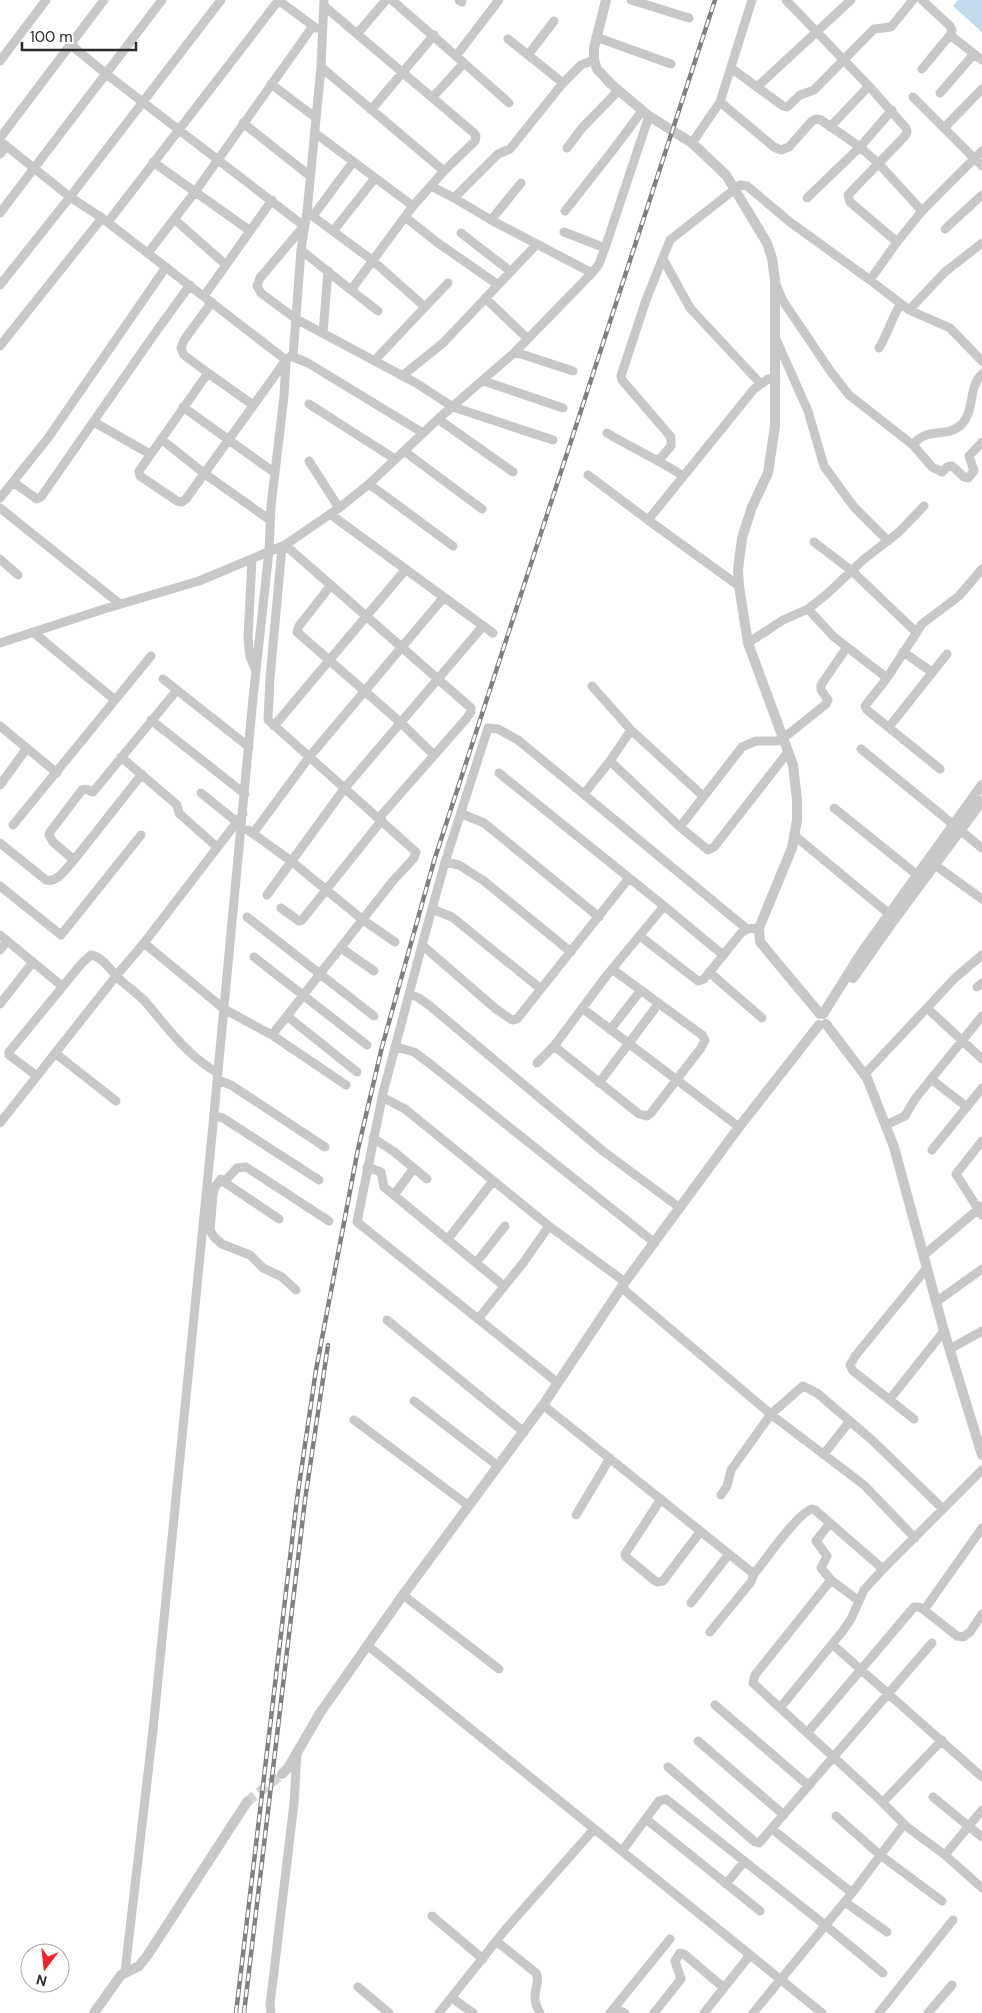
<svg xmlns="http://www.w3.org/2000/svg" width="982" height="2013" viewBox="0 0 982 2013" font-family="'DM Sans',sans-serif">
<rect width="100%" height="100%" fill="#fff"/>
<path fill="#c2daec" d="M958,0H982V32L953,6Z"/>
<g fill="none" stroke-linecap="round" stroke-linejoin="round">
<path stroke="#d5d5d5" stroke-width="10" stroke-dasharray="10 5" stroke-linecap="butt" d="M247,1802L282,1774"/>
<path stroke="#c8c8c8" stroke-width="9" d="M278,0L316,28
M392,0L464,63L433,97
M459,0L462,2
M631,0L689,18
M786,0L869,86L906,128L907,132L905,136L848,195L850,202L897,242
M922,0L950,26L952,30L950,35L982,60
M324,6L474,133L476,136L475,141L444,171
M554,21L528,55L563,83L581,65L594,60
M357,34L386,0
M596,37L671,64
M508,39L528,55
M71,45L105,73L304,226L260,278L257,286L261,293L296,319L416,383L453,407L553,440
M456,56L499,0
M0,61L46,0
M464,63L509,103
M321,67L444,171L413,206
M731,68L783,106L787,107L800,95L814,90L874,29L891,27L913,0
M922,69L950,35
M271,84L316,118
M758,86L851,0
M940,93L974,54
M913,97L982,166
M720,102L774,147L781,150L789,147L812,121L816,119L821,120L860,147L879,164L922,211
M371,110L434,35
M243,123L310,176
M830,127L869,86
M944,128L982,89
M0,138L104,0
M0,141L70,197L102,218L286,360
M692,143L720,102L752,0
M567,148L582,128L618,91
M0,154L6,146
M153,162L249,230
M521,183L491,220L454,198L498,154L510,149L563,83
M431,186L454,198
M807,198L860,147L892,110
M565,211L613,150L642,111
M307,212L372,260L425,307L375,360
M0,213L162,0
M313,216L353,162
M405,217L438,243L497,284
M174,219L225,264
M491,220L592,273
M108,222L278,1
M945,229L982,195
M334,230L375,178
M564,232L605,248
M461,233L510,271
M301,250L351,290L413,206L315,133
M148,253L195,192L313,26
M663,259L690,308L760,383
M870,280L897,242L922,211L982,151
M775,282L783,301L806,335L831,372L849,395L913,445L932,467L942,472L947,467L952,466L964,477L968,478L974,471L969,456L982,442
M0,285L70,197L221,0
M351,290L378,311
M204,296L272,200
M485,298L528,339
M212,302L184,340L181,348L184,355L208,373L139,471L140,476L177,501L182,502L186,499L286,360L291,356L308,363L423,433
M425,307L448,283
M909,310L945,272L982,243
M323,333L328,271
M776,339L808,411L824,466L854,507L888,541
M0,346L102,218
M879,348C888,334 891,318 901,304
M515,352L573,371
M293,357L301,250L307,212L321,67L324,0
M208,373L253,405
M402,376L443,343L536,245
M484,381L563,408
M309,404L395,459
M183,407L275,473
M438,419L513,472
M94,422L150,454
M607,433C632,448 659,460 683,476
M161,439L205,474L270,520
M913,445C927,426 947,439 962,424C975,410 968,388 982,374
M404,451L482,509
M659,460L671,446V437L622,380L621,376L646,300L670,240L740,185L747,186L790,222L870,280L909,310L950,328L982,361
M309,461L339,508
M588,475L648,520
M13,482L37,499L41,497L153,336L190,285
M369,484L453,546
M0,498L48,438L166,267
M0,508L120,604
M330,514L493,633
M814,542L852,571L916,632
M285,545L471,708V712L466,719L379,818
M0,559L18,575
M252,559L248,638L250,657L256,671
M331,585L299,626L297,632L400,722L434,755
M739,586L648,520L754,389L768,379H776
M808,609L834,637L887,678
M33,632L115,700
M0,643L104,609L199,581L285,545L339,508L369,484L438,419L515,352L592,273L599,264L605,248L649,116
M748,643L783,620L808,609L827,594L863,560L899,532L924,506
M903,652L932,672
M163,679L249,747
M592,686L631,730L703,796
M151,720L245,794
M0,726L57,773
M274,726L406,569
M889,727L947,654
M783,738L790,733L826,704L828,700L821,690V685L847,647
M861,749L982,848
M121,757L177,805L179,813L182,816L217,847
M610,761L680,827L708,850L714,847L788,752
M940,769L867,710L865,706L887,678L922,624L959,596L982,569
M499,773L664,906L723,955
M0,785L27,748
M201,793L237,822
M584,794L610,761L631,730
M834,808L921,878
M462,814L484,823L599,917
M13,825L151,656
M680,827L742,747L756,741H784
M248,830L291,861L363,920L395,942
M254,832L310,756L444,597
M795,836L893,917
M0,843L46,880C58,883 67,867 74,860L53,842L49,835L50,832L82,790L86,789L93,792L177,690
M74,860L142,774
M445,862L459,865L484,881L571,952
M935,865L982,899
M0,886L61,935L141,835
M267,895L344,789L483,626
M281,908L299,921L302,920L382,820
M432,909L452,917L541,989
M247,917L374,1016
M0,935L62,986
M640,936L698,981L704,979L741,933L747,929L759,928
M144,943L224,1009L272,1035L346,1085
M422,945L496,1009L512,1020L517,1019L629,878
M341,948L374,971
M0,950L7,941
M254,957L367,1045
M709,972L762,1018
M977,987L982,983
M410,994L419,998L430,1006L603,1151L680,1208
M0,1004L33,962
M582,1008L739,1127
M927,1008L982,1059
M287,1016L357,1072
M610,1030L641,990
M272,1035L392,882L414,858L416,852L268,720L270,678L282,547
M554,1046L639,1114L647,1116L651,1113L701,1048L705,1040L702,1035L612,969
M396,1047L414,1052L429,1063L655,1243
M55,1053L116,1101
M537,1063L554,1046L607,975L664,906
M864,1075L955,978L982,955
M37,1076L9,1055V1052L82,963L91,955C102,957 110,969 117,977C127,987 141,995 149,1006C169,1030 190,1058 218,1073
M931,1079L967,1107
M218,1080L231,1085L325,1147
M599,1083L659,1003
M382,1097L405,1109L549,1226L625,1282
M214,1116L223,1118L319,1180
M0,1123L116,976L144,943L243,814
M886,1125L905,1116L915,1099L982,1016
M373,1138L393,1151L427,1179
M982,1141L956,1174L982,1215
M932,1150L982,1088
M367,1167L381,1172L384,1187L504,1286
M221,1179L215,1187L213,1195L210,1230L214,1237L222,1244L250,1255L263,1268L282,1277L296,1290
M221,1180L279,1219
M225,1181L237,1168L246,1167L329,1221
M394,1195L414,1168
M448,1239L493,1181
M924,1255L982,1206
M476,1263L505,1226
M622,1288L773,1416L864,1485L915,1538
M936,1302L982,1269
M478,1319L523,1263L549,1226
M387,1320L524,1432
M950,1349L982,1331
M558,1383L357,1222L383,1093L422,945L445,862L488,728L498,729L518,740L747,929
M890,1399L944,1331
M414,1401L498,1466
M543,1405L754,1574C765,1561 797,1513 812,1509L815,1510L883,1569L982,1470
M914,1419L853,1371L850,1365L856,1355L927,1268
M354,1420L469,1506
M824,1454L849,1422
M721,1495L727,1486L731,1470L771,1414L803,1386L817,1393L872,1440L943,1509
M661,1499L625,1554L626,1557L654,1580L657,1582L663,1581L700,1532
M576,1515L610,1458
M830,1523L816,1541L827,1556L821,1568L831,1580
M403,1595L499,1669
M859,1601L831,1580L755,1675L753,1683L878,1798L907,1827L945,1855L982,1888
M691,1603L729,1554
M924,1610L957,1636L963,1637L970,1632L982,1614
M710,1632L751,1582L754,1574
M832,1644L982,1777
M367,1645L822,2013
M715,1705L809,1786
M780,1708L842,1632L851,1619L864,1590L883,1569
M808,1732L914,1607H919L924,1610L982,1528
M698,1741L784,1815
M668,1767L755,1842L759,1843L932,1643
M933,1797L982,1837
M883,1802L942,1740
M836,1816L880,1855L942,1901
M646,1819L760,1911
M772,1829L852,1893
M622,1851L659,1801L666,1799L825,1925L883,1973
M945,1855L982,1810
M726,1884L744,1862
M845,1902L887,1932
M432,1916L483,1959
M496,1941L536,1973C542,1984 528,1994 540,2013
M125,1972L153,1730L212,1135L253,698L269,551L271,506L284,396L286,360
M358,1987L389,2013
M452,1998L473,2013
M614,2008L625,2013
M271,2013L270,2005L294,1803L297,1752
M439,2013L505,1930L594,1829
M610,2013L670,1939
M654,2013L681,1979L675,1961L680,1953L684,1954L724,1988
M704,2013L750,1955
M753,2013L852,1893L904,1824
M879,2013L953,1920
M928,2013L952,1985"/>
<path stroke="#c8c8c8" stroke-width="10" d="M606,0L594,48V60L597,69L611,84L649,116L692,143L726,175L767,243L772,258L775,280V426L768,473L752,507L742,538L738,570L739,586L748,643L793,765L797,800V820L792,848L759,928L760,942L820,1014
M853,978L891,924L982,801
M823,1014L862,952L982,785
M826,1024L867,1078L894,1147L944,1331L982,1455
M282,1774L288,1768L320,1713L334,1693L403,1595L543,1405L625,1282L739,1127L819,1025
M94,2013L121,1975L139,1966L147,1956L247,1802"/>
<g stroke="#808080" stroke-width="4.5">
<path id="rail" d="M236,2013L297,1499L316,1370L358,1149L382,1047L434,861L715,0
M244,2013L305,1500L328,1345"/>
</g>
<use href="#rail" stroke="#fff" stroke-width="2.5" stroke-dasharray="8" stroke-linecap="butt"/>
</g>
<g transform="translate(45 1968) rotate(195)"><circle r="24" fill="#ffffff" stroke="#aaaaaa"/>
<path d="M0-4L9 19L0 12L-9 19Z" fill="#ef2129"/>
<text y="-8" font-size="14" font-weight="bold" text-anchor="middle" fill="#2b2b2b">N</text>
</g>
<path d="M22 42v8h114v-8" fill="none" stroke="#2b2b2b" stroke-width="2.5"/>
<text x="30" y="42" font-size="15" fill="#2b2b2b" stroke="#ffffff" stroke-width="4" paint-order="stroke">100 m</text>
</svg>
